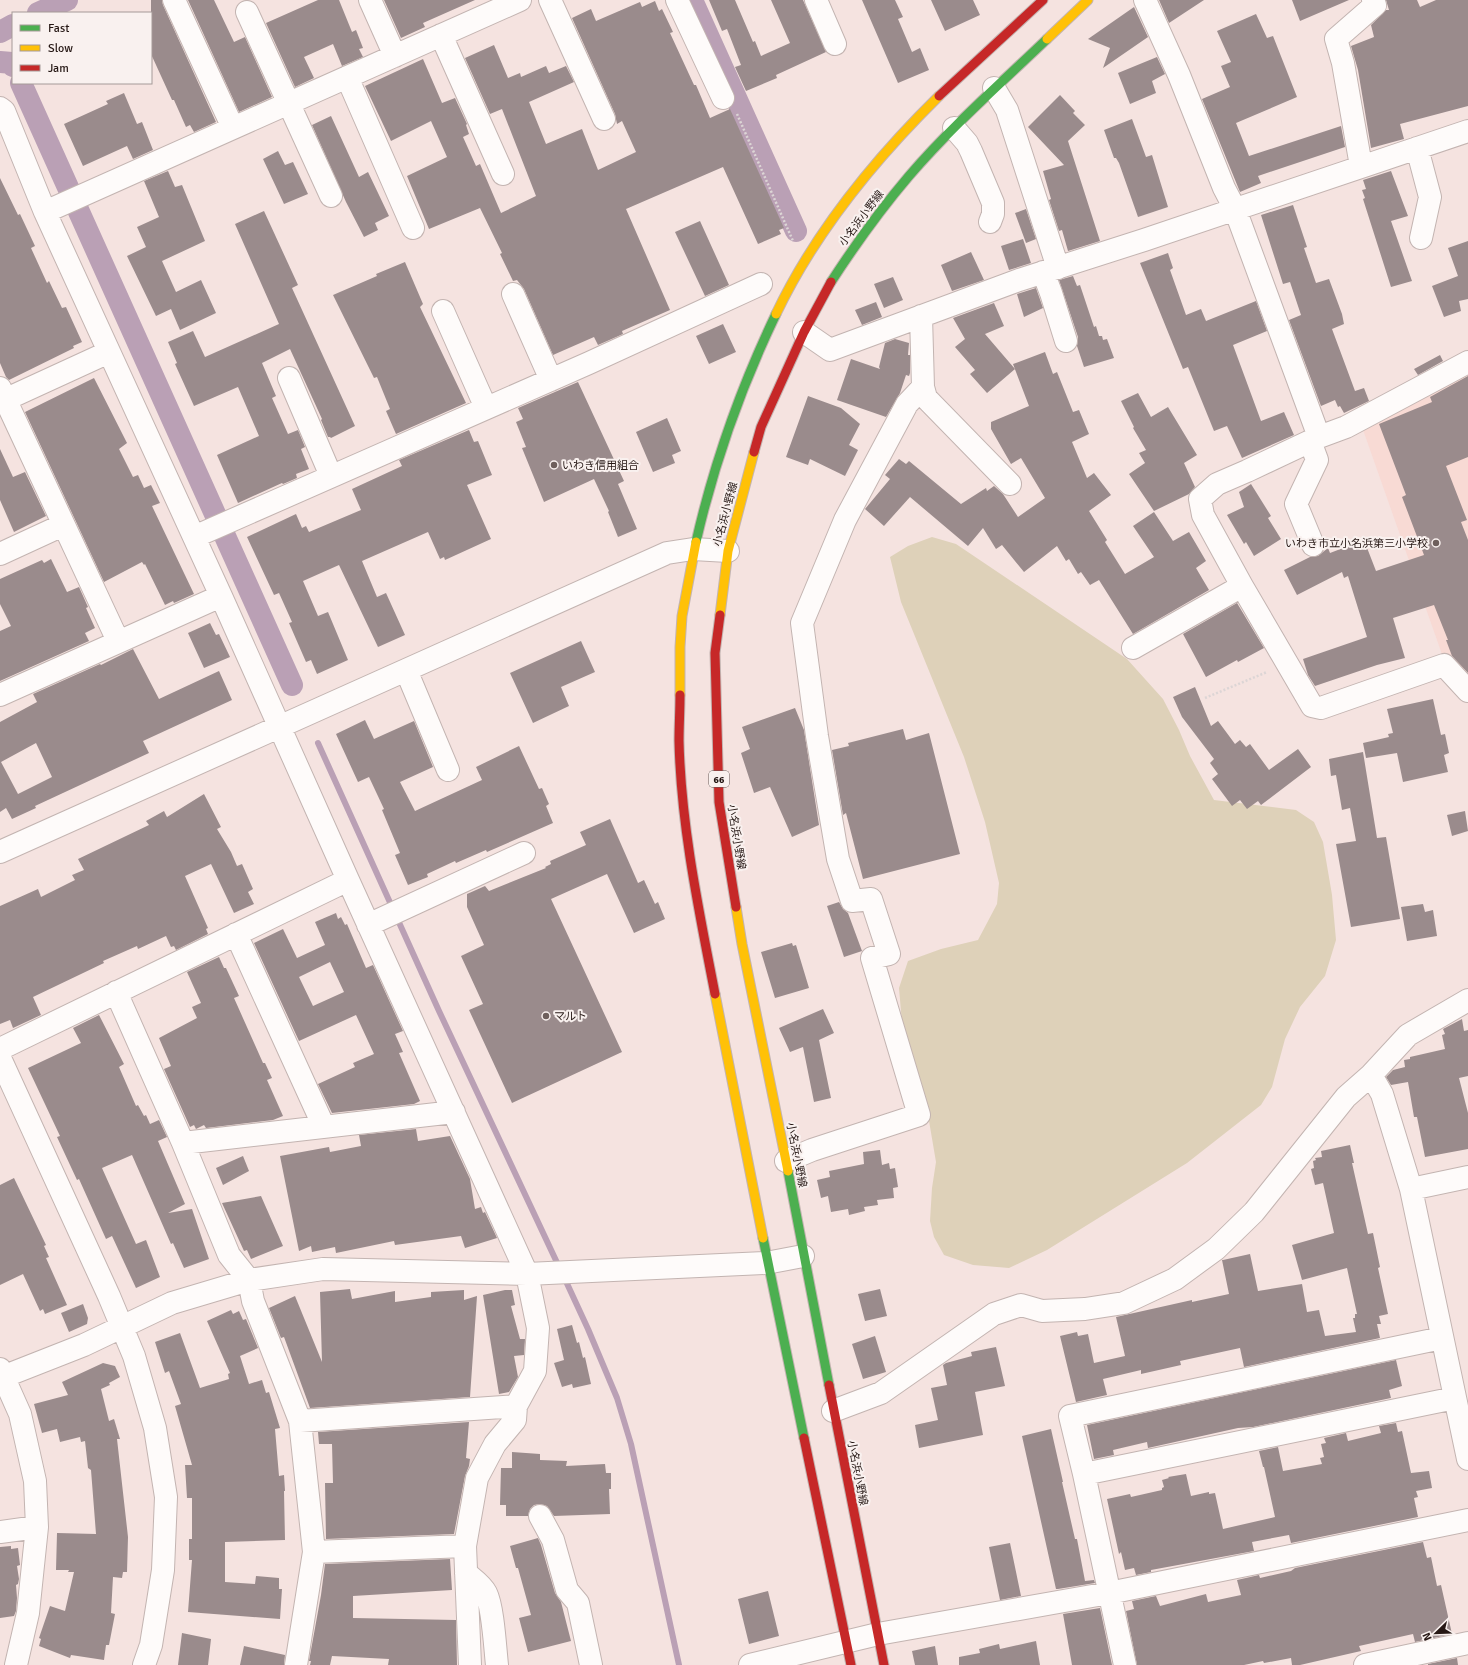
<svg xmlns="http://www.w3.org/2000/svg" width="1468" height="1665" viewBox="0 0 1468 1665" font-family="Signika,'Noto Sans JP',sans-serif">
<rect width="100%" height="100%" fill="#f5e3e0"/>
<path fill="#f8dad4" d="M1468,370V686L1444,660L1362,427Z"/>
<path fill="#ded1b9" d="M932,537L956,544L1127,659L1163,699L1179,730L1190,756L1214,800L1296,810L1314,822L1323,842L1332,895L1336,940L1325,976L1300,1007L1285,1039L1272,1087L1261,1105L1187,1163L1047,1250L1009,1268L973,1265L944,1255L934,1237L930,1221L932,1188L936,1162L928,1115L902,1023L899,988L908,961L941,949L978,940L997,904L999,883L985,822L964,757L901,602L890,557L908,546Z"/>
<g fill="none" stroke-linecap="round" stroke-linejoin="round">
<path stroke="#baa0b5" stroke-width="6" d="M318,743L439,1011L560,1269
M564,1277L588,1329L617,1398L631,1444L679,1665"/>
<path stroke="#baa0b5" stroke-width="22" d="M692,0L796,231
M38,13L67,0
M0,32L13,25
M0,62L12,63L13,66
M21,83L292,685"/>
</g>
<path fill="#9a8b8c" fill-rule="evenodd" d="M151,0H162L163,5L216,122L194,132L190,125L186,127L174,100H172L151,54Z
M188,0H214L234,42L245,37L272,97L239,112Z
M318,0H339L352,32L356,30L363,48L359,49L363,57L342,66L333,44L304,57L314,78L295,87L266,23Z
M384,0H475L423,23L425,27L401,38Z
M709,0H735L753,42L755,41L761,56L790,43L771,0H803L826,52L776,75L777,78L746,91L735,67L741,65L727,29L722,31Z
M862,0H895L903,17L898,19L912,52L920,48L929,70L898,83Z
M931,0H973L980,15L945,31Z
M1159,0H1204L1169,23Z
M1292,0H1349L1300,21Z
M1386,0H1417L1420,7L1436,0H1468V106L1400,124L1404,139L1371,148L1358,70L1351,46L1374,37L1371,25L1386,10H1389Z
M655,1L659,11L662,9L673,32L670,33L694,85H696L710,118L730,109L784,228L779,230L781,234L758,244L723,167L626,209L670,310L622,331L623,334L598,345L594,337L553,355L524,289L517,280L513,281L500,254L502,253L480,208L429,229L407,176L447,157L431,121L391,141L365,86L423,59L442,103L455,98L467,124L466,125L469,134L463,137L476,166L480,164L501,213L536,196L502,109L490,114L465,58L494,45L508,78L520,73L521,77L546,66L549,73L566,66L574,82L529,102L546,144L582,129L598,170L636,152L622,121L617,124L615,114L572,18L591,9L596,21L640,2L642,7Z
M1134,7L1148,37L1103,68L1110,48L1088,39Z
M1256,14L1267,38L1273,36L1297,97L1236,123L1249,156L1341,126L1345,147L1258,176L1261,183L1240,192L1202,99L1230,87L1221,66L1231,62L1217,31Z
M1157,57L1165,74L1152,81L1156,93L1130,104L1118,73Z
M124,93L137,124L142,122L153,150L133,159L127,146L83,166L64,124L108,104L106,101Z
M1060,95L1075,111L1073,113L1085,125L1068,141L1100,241L1068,251L1062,230L1059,231L1049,200L1051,199L1043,171L1064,165L1028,127Z
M331,116L359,177L368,172L389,216L375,223L378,230L364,237L346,202L312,125Z
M1132,119L1146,157L1152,155L1168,207L1138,217L1119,163L1116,158H1114L1104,130Z
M278,151L285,165L293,162L308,194L284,204L263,159Z
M168,171L175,187L182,185L205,241L162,261L176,292L201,280L216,313L180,330L171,309L156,316L127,256L146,247L137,227L159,217L144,181Z
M1391,171L1408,216L1391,221L1412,281L1391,287L1363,199L1365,198L1362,190L1366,189L1363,180Z
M0,178L18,215L20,214L35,246L31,248L47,283L49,281L62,308L66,307L82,342L73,346L74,348L9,380L6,377L0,363Z
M1293,205L1307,247L1304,248L1316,283L1329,279L1342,314L1344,324L1332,329L1355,391L1364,388L1369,401L1344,413L1340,406L1338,407L1335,400L1321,406L1289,320L1301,315L1290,282L1283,284L1261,215Z
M1026,209L1036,239L1026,243L1015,213Z
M264,211L298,285L292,288L355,426L331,438L330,437H328L321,420L322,419L290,349L262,363L276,396L272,398L288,434L298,430L305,447L301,449L309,469L296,474L297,478L283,484L282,483L238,503L217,455L259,436L238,387L194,406L175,364L177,363L168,342L193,331L205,357L279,324L235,224Z
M700,221L729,285L705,296L675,232Z
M1023,239L1031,263L1009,270L1001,246Z
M1468,241V299L1459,301L1461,311L1444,317L1432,286L1458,276L1448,248Z
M971,252L984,280L952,291L941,265Z
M1168,253L1173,268L1170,270L1186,315L1201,309L1206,321L1256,301L1267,331L1233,345L1261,421L1284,412L1294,435L1242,458L1227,426L1214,431L1188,367L1183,369L1140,263Z
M405,262L423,304L420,307L466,403L396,434L386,411L390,409L377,377L374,378L333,295L377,276L376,274Z
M1073,276L1077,286L1080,285L1094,327L1096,326L1099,336H1102L1103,340L1107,339L1114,358L1084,367L1077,346L1078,337L1059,280Z
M893,277L903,300L884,308L874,284Z
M1036,288L1043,308L1024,317L1017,294Z
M876,302L882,317L862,325L855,310Z
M994,303L1004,326L985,334L1015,369L987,393L970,374L975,370L955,347L965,339L953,318Z
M723,324L736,352L709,364L696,336Z
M895,339L909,343L908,355H910V373L909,376L906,375L900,393L886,417L837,400L851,359L880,369L879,367L885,343Z
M1045,352L1053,374L1057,372L1073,412L1079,410L1089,434L1072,442L1087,478L1094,473L1111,495L1089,511L1107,540L1105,542L1125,574L1154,557L1133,526L1154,512L1173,541L1189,532L1206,561L1196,568L1209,590L1133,634L1099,580L1090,585L1081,572L1078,574L1069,559L1066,561L1057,546L1024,572L1002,545L996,549L983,528L968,546L910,497L884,526L865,509L890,479L885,475L899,459L906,464L909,461L961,504L986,488L987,491L994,486L1003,494L1018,517L1045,498L1021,458L1011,464L991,429V422L1029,406L1013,364Z
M1440,355L1443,361L1418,375L1414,369Z
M1468,376V457L1446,466L1467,520L1461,522L1468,540V673L1452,656L1446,640H1448L1434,605L1393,618L1405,658L1377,665L1315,686L1308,675L1303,659L1367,637L1348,576L1344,578L1342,572L1297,595L1284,570L1310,557L1318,556L1328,548L1330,553L1364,540L1376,571L1424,555L1402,497L1406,495L1379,424L1432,402L1430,397Z
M94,378L127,443L119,449L133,477L138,475L144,488L151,485L160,503L152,506L194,594L174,603L173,601L165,605L145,564L144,565L142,562L104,582L25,412Z
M578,382L624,481L618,484L637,529L618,537L608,512L609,511L594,479L544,502L522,448L526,447L516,422L523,419L518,408Z
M1138,393L1151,417L1168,407L1197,455L1184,463L1195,487L1189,494L1154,511L1129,474L1145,463L1139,453L1146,450L1133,428L1134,427L1121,401Z
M808,396L841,408L860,424L849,445L858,450L845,476L810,459L808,465L786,457Z
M667,418L681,451L672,455L675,463L653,472L636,432Z
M469,430L474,442L478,441L492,475L467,485L491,539L445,560L444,557L440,559L428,532L362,561L377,597L386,593L405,635L378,647L339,565L303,581L318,616L328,612L348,660L317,674L311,660L306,662L289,623L292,622L279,593L274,595L247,537L296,514L302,528L306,526L309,532L361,510L352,489L402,466L399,460Z
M0,449L13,477L25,472L46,516L14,532L0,500Z
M1251,484L1271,516L1268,518L1281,539L1254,556L1246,542L1244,544L1227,515L1244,507L1239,492Z
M51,559L67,592L79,587L88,607L86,608L95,628L85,633L89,641L0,681V631L11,626L0,604V579L42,560L44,563Z
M1237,603L1264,648L1238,662L1237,660L1206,677L1183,634Z
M210,623L216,635L219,634L230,657L204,668L188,633Z
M581,641L595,672L561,687L569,706L533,723L510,673Z
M133,649L159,699L219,671L232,700L143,741L149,753L35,806L36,808L12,819L6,808L0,812V722L37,702L33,694L100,664L101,665ZM36,743L52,777L18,794L1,762Z
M1195,687L1211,726L1218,721L1235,744L1240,740L1246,747L1250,744L1269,770L1298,749L1311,767L1261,805L1258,801L1247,809L1240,800L1232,806L1212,779L1218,774L1210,763L1214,759L1182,717L1173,697Z
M1433,699L1441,735L1445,734L1449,753L1444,755L1448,772L1403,782L1397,753L1366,758L1363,743L1389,737L1388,734L1393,733L1387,709Z
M795,708L804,730L819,825L792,837L770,787L754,793L741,753L750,749L742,727Z
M365,720L374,739L414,721L433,767L400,782L415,811L482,780L476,767L519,746L539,789L542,788L549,804L546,806L553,823L487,852L486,850L456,863L455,861L427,874L428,877L408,885L395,855L400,853L382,810L384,809L369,777L358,782L336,734Z
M903,729L906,740L929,733L960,854L863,879L846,813L843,815L832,750L849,746L848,743Z
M1363,752L1377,838L1386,837L1400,919L1351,927L1336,844L1356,841L1350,808L1342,810L1336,775L1331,776L1329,759Z
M204,794L221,827L217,829L231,852L237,866L242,864L253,889L248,892L254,904L234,913L211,864L185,876L208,928L206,929L208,934L176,950L174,946L171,947L166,936L138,949L137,946L103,961L104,963L33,997L41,1015L13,1028L10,1020L0,1024V906L38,889L41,897L75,880L72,875L84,870L78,859L149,825L146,821L164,811L167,817Z
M1465,811L1468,831L1452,836L1447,815Z
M610,819L638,883L644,880L655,904L658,902L665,919L634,933L607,874L551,899L622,1052L512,1103L469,1010L483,1004L461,956L484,945L467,907V894L485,886L489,891L546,868L545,867L551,864L550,861L586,845L580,832Z
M839,902L843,909L848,913L862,951L844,957L827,906Z
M1423,904L1425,912L1433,910L1437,936L1407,941L1401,907Z
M336,913L338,919L341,917L345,925L347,924L366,968L373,965L403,1031L395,1034L403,1052L399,1053L420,1101L414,1104L332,1113L318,1084L355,1067L353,1063L374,1054L356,1015L299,1041L254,943L283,929L297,958L325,945L315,922ZM330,962L344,992L313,1006L299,977Z
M792,943L793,946L796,945L809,988L775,998L761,952Z
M219,957L224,968H226L239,996L234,998L263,1063H265L272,1078L267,1080L283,1116L273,1120L206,1128L204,1125L196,1129L194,1125L190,1127L164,1069L171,1066L159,1038L197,1018L192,1007L201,1003L187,972Z
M823,1009L834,1033L819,1040L831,1098L814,1102L803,1047L790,1052L779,1028Z
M99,1015L124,1064L119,1067L136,1106L138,1105L144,1116L146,1115L150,1124L159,1120L167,1137L158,1141L185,1204L168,1213L192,1209L209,1259L184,1268L173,1243L171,1244L132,1155L102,1168L136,1244L146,1240L160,1277L136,1288L112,1236L106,1239L79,1179L77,1180L57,1137L60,1136L28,1068L81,1043L73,1028Z
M1462,1019L1464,1031L1468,1030V1076L1459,1078L1468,1113V1149L1425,1157L1417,1117H1414L1408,1082L1391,1085L1386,1077L1393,1070L1405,1067L1404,1060L1410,1059V1057L1445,1049L1442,1035L1445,1034L1443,1029Z
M416,1129L418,1141L450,1136L470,1179L475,1209L481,1207L483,1213L485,1212L497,1238L465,1248L461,1236L395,1245L394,1241L336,1253L335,1247L312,1252L311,1246L299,1251L280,1156L329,1147L330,1152L361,1146L359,1135Z
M1350,1145L1354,1163H1352L1368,1234L1373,1233L1380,1267L1378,1268L1388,1314L1379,1316L1381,1324H1377L1380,1338L1244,1367L1240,1348L1180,1361L1181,1365L1141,1374V1370L1103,1379L1107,1395L1076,1402L1060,1336L1077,1332L1078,1336L1088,1334L1094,1363L1125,1356L1116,1317L1192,1300V1302L1229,1294L1222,1260H1223L1250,1254L1258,1291L1302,1284L1307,1312L1319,1310L1325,1336L1356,1332L1353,1318H1355V1314H1357L1347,1268L1302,1280L1292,1245L1334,1233L1323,1183L1315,1185L1311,1169L1314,1168L1313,1161L1316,1160L1315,1158L1322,1157L1321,1151Z
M880,1150L882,1165L889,1163L890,1169L895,1168L898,1187L893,1188L894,1198L877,1200L878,1205L864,1207L865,1211L849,1215L848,1209L831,1212L828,1196L821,1198L817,1180L830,1177L829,1171L864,1164L863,1152Z
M243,1156L249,1171L223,1185L216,1168Z
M14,1178L46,1245L44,1246L49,1257L46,1258L67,1305L45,1314L43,1309L40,1311L23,1274L0,1285V1185Z
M261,1196L283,1246L251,1259L247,1250L244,1251L222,1203Z
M350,1289L352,1299L395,1291V1302L431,1297V1292L464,1290V1300L477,1296L470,1397L310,1408L284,1337L281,1338L269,1308L295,1296L322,1362L320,1292Z
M880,1289L887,1316L865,1321L858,1294Z
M505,1290H512L515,1305L511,1306L520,1339H525L524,1355L514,1356L518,1377L509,1392L499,1394L483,1295Z
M83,1304L88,1318L87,1324L69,1332L61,1313Z
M231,1310L233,1314L239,1311L243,1320L246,1319L258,1348L240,1356L249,1384L262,1380L266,1393L269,1392L280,1428L275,1429L279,1476L284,1475L285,1491H284L285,1540L225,1542V1582L255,1584L256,1576L279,1578V1589H282L280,1619L188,1612L192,1560H189V1539H192V1498H187L185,1465H192L175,1406L181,1404L169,1371L165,1373L155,1342L180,1333L200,1388L229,1379L228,1374L230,1373L207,1321Z
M572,1325L577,1343L579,1342L583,1358L585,1357L591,1384L573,1388L572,1384L562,1387L554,1363L564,1360L557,1329Z
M875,1336L886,1372L863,1379L852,1344Z
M996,1347L1005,1386L975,1392L983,1435L919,1448L915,1425L938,1420L931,1388L947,1385L943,1365L946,1363L972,1356L971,1352Z
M1396,1360L1402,1386L1389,1390L1391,1398L1253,1427L1238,1428L1148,1448L1147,1442L1113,1450L1114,1455L1094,1459L1087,1425Z
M103,1363L115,1366L120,1377L109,1383L110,1385L101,1389L109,1421L114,1419L120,1439H117L128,1537L127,1572H123L122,1578L113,1577L111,1613L115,1614L109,1645H106L104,1660L71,1655L70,1658L39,1646L41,1639L39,1638L50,1606L65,1611L74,1572H68L69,1570H56L57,1533L96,1534L91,1470L88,1468L85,1441L81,1442L80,1437L60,1442L57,1429L42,1433L34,1404L68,1395L62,1382Z
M469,1422L466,1458L470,1459L469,1466L465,1476L454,1534L326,1539L325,1483H333L332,1444H319L318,1432Z
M1396,1423L1398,1432L1402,1431L1411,1473L1429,1471L1432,1488L1416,1491L1418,1497L1414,1498L1418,1517L1291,1543L1289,1535L1252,1542L1254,1551L1151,1570V1572L1136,1575L1134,1568L1125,1570L1121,1552L1119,1554L1107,1499L1130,1494L1131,1497L1162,1490V1488L1164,1487L1162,1480L1169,1478L1168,1477L1186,1474L1191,1496L1209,1492V1494L1215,1493L1223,1529L1275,1517L1264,1467H1263L1259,1451L1278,1447L1283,1471L1322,1464L1320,1458L1324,1457L1321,1444L1326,1443L1324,1438L1346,1433L1348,1441L1381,1433L1379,1426Z
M1051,1429L1063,1482H1062L1075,1539H1077L1085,1581L1094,1580L1095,1583L1058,1589H1056L1022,1436Z
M512,1452L540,1454V1460L567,1461L566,1466L605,1464L606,1473H611V1489H609L610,1514L554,1516L547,1506L540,1504L534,1505L530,1509L528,1516H506V1505H500L501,1468H512Z
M538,1538L541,1545L555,1593L561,1602L571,1641L528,1652L519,1618L531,1615L518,1568H516L510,1546Z
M1423,1542L1427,1558L1431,1557L1437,1586L1441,1585L1452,1634L1415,1642L1413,1634L1359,1646L1361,1651L1300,1665H1292L1291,1658L1264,1663L1263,1661L1244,1665H1137L1126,1611L1134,1609L1132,1601L1156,1596L1160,1606L1206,1594L1208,1602L1241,1595L1237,1580L1259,1575L1260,1578L1291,1571L1295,1568Z
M1010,1543L1021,1596L1000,1600L989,1547Z
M11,1546V1549L18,1548L20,1565L17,1566L19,1579L18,1584L16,1585L17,1598L16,1611L14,1616L0,1618V1547Z
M450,1559L452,1590L353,1596V1618L456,1620L457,1665H388L389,1659L332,1656L330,1665H310L311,1661H309L321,1595L325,1564Z
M768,1591L779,1636L749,1644L738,1599Z
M1100,1608L1112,1665H1072L1063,1614Z
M182,1633L211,1639L208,1665H178Z
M1036,1641L1040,1665H959V1657L980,1653L979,1649L999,1644L1000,1649Z
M244,1646L285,1655L284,1665H240Z
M935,1646L938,1665H915L912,1651Z
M1457,1658L1458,1665H1428V1664Z"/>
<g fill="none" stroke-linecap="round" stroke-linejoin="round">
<g stroke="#c3b4b1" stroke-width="24">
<path id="street" d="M174,0L233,128
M370,0L395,56
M550,0L604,119
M677,0L723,98
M816,0L835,44
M1145,0L1179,75L1224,188L1235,209L1319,437
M247,12L331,196
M441,35L503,174
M347,77L413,228
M994,88L1007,110L1058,268
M0,108L4,111L45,212L221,596L348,880L527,1274L538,1328L535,1371L516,1406L515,1420L495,1444L477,1478L465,1546L470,1665
M954,128L967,143L971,151L993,203V214L990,222
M1417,148L1430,197L1421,238
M1361,166L1343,63L1336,39L1375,5L1373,0
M45,212L520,0
M1043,272L1051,293L1066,341
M513,294L551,380
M443,311L486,408
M921,316L923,387L926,398L1010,484
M804,332L830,350L1019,280L1144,240L1468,131
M1468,362L1346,427L1319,437L1247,471L1217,484L1200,499L1203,515L1242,586L1312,706L1321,708L1444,665L1468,691
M289,378L331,476
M0,388L118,641
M0,402L109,352
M1310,441L1317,460L1296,504L1313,545
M194,537L589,363L761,284
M0,554L63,525
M1133,648L1242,586
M406,670L448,770
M0,695L221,596
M0,852L667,553L693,549L728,551
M368,925L524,853
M236,934L324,1127
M116,992L183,1143L229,1255L249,1280L253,1301L300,1421L314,1552L296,1665
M0,1049L348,880
M0,1058L109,1296L134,1356L155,1428L166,1497L163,1570L151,1645L144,1665
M1371,1075L1382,1094L1411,1189L1468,1459
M183,1143L454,1112
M786,1161L812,1150L919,1115L872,958L889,954L871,899L852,901L838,859L817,736L802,623L845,520L907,404L923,387
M1411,1189L1468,1177
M0,1369L20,1414L35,1481L37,1527L28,1613L16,1665
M0,1378L84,1345L172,1303L249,1280L323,1269L527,1274L766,1263L803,1256
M833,1411L881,1393L994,1314L1021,1305L1042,1311L1085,1309L1124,1303L1175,1279L1216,1249L1254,1212L1346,1097L1371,1075L1408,1035L1468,1000
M300,1421L516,1406
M1084,1474L1455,1398
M540,1516L553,1540L567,1590L578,1603L591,1665
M0,1532L37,1527
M314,1552L465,1546
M466,1573C473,1579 482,1585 486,1593C493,1607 495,1647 497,1665
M750,1665L878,1634L1109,1593L1468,1520
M1125,1665L1084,1474L1070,1416L1442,1338
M1365,1665L1468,1643"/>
</g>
<g stroke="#c3b4b1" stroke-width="11">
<path id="fast" d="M831,282C855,245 880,210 909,176C951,127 1000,84 1047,39
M696,542C714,463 741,387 776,314
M788,1171L829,1385
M763,1238L804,1438"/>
</g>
<g stroke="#c3b4b1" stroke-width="11">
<path id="slow" d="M1047,39L1088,0
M776,314C815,232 875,159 939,96
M720,615L728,551L754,452
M680,695V647L682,616L696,542
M736,907L742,944L788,1171
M715,994L763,1238"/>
</g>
<g stroke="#c3b4b1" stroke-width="11">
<path id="jam" d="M939,96L1043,0
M754,452L761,427L804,332L831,282
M720,615L715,653L719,802L736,907
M680,695C680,711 679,726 679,741C681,826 699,911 715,994
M829,1385L884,1665
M804,1438L851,1665"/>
</g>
<path stroke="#dcd5d5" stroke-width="2.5" stroke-dasharray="2 2" stroke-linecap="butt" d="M737,114L793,241
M1205,698L1267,672"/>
<use href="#street" stroke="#fefbfa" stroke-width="22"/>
<use href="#fast" stroke="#4caf50" stroke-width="9"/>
<use href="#slow" stroke="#ffc107" stroke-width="9"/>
<use href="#jam" stroke="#c62828" stroke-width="9"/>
</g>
<g fill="#6e5f5c" stroke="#f9f1ef" stroke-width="1.5">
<circle cx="554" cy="465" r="4"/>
<circle cx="1436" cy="543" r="4"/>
<circle cx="546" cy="1016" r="4"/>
</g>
<g text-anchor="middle" stroke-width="4" stroke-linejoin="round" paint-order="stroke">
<rect fill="#f9f1ef" stroke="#655956" stroke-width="1" x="709" y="771" width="20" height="16" rx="3"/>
<g font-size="10" font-weight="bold" fill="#261815">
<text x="719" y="783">66</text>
</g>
<g font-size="11" fill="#261815" stroke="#f9f1ef">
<text transform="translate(861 218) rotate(-53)" y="4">小名浜小野線</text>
<text transform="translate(725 514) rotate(-75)" y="4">小名浜小野線</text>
<text transform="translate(737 837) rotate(81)" y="4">小名浜小野線</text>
<text transform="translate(797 1155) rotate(79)" y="4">小名浜小野線</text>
<text transform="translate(858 1473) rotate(79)" y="4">小名浜小野線</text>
</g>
<g font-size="11" fill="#261815" stroke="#f9f1ef" text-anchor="start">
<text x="562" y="469">いわき信用組合</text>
<text x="1428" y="547" text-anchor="end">いわき市立小名浜第三小学校</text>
<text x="554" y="1020">マルト</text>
</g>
</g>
<rect x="12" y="12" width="140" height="72" fill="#f9f1ef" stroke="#a59a98"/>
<rect x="20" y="25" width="20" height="6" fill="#4caf50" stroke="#a59a98"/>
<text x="48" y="32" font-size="12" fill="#261815">Fast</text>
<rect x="20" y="45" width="20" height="6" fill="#ffc107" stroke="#a59a98"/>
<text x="48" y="52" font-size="12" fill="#261815">Slow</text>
<rect x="20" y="65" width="20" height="6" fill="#c62828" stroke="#a59a98"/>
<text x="48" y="72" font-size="12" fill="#261815">Jam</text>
<g transform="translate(1436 1633) rotate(247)" stroke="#f9f1ef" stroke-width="3" paint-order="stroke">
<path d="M0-3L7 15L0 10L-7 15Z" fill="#261815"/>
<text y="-6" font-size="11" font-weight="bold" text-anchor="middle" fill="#261815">N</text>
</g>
</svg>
